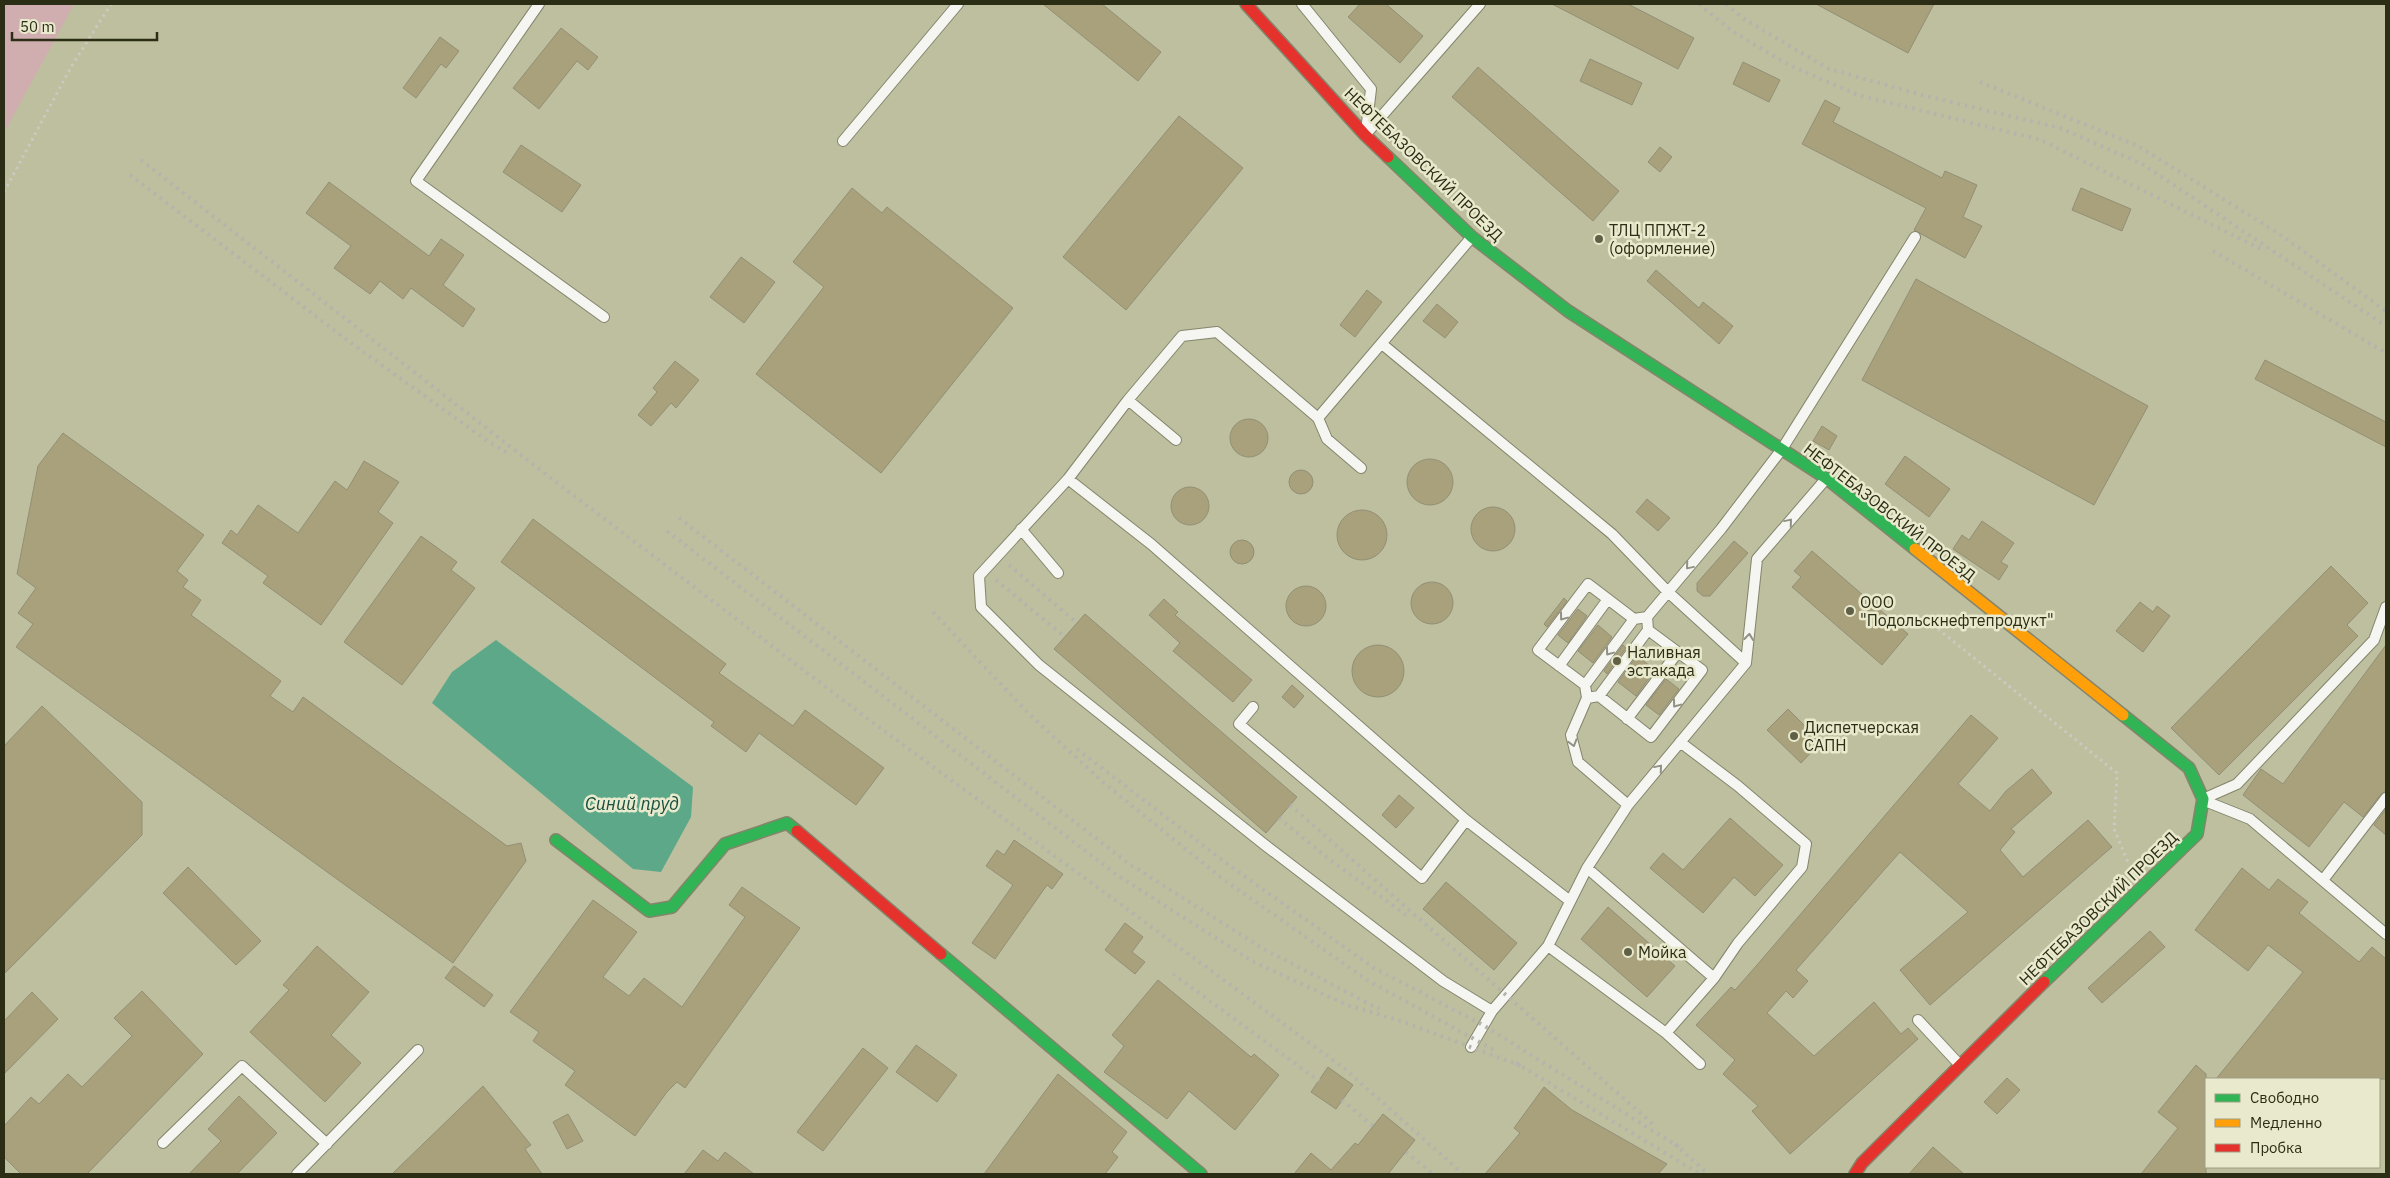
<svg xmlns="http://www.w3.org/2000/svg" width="2390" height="1178" viewBox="0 0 2390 1178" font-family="'IBM Plex Sans',sans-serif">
<rect width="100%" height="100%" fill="#bdbf9f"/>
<path fill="#d0aeb0" d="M4,4H74L4,133Z"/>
<path fill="#5ca888" d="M496,640L693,787L691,817L661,872L633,869L432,703L452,672Z"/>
<path fill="#a8a17c" stroke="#928f76" d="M1043,4H1102L1161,52L1138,81Z
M1360,4H1386L1423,36L1400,63L1348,17Z
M1552,4H1628L1694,38L1678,69Z
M1816,4H1934L1908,53Z
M561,28L598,57L588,70L577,61L539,109L513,88Z
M440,37L459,51L446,68L441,64L416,98L403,88Z
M1590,59L1642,83L1632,105L1580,81Z
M1743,62L1780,80L1769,102L1733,84Z
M1478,67L1619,191L1593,221L1452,97Z
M1825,100L1840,108L1833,122L1942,178L1945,171L1977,185L1963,217L1982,226L1965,258L1914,230L1926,208L1802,144Z
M1179,116L1243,168L1126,310L1063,257Z
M521,145L581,185L562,212L503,172Z
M1660,147L1672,157L1660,172L1648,162Z
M329,182L429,256L441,239L464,255L443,285L475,309L463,327L411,288L403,299L380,281L370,294L334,268L351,246L306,213Z
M852,188L882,213L887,207L1013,308L881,473L756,374L824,287L793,262Z
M2081,188L2131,209L2122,231L2072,210Z
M741,257L775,282L744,323L710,297Z
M1656,270L1699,308L1703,302L1733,326L1719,344L1647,281Z
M1916,279L2148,406L2094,505L1862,380Z
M1367,290L1382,302L1355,337L1340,325Z
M1437,304L1458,322L1445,338L1423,321Z
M2265,360L2386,422V447L2255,379Z
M675,361L699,380L676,408L671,403L651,426L638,415L657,392L653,388Z
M1230 438a19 19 0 1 1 38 0a19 19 0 1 1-38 0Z
M1822,426L1837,436L1829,450L1813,441Z
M63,433L204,535L177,571L188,580L183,587L201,600L191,615L281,681L270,696L293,712L303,697L507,846L521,843L526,861L453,963L16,647L33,624L18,613L36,588L17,574L38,466Z
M1905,456L1950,489L1929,517L1885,484Z
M1407 482a23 23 0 1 1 46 0a23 23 0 1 1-46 0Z
M364,461L399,482L378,512L393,523L321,625L263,583L268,576L222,543L231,530L237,535L258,505L298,533L335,481L347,490Z
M1289 482a12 12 0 1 1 24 0a12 12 0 1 1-24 0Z
M1171 506a19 19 0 1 1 38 0a19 19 0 1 1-38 0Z
M1647,499L1670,518L1658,531L1636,512Z
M1471 529a22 22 0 1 1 44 0a22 22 0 1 1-44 0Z
M1337 535a25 25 0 1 1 50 0a25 25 0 1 1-50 0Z
M533,519L726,664L719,673L793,726L805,710L884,768L856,805L759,733L746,752L711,726L714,722L501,562Z
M1982,521L2014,543L2001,562L2008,566L1999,580L1953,549L1962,535L1969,540Z
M421,536L457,562L451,570L475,588L402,685L344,642Z
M1230 552a12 12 0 1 1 24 0a12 12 0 1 1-24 0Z
M1734,541L1748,553L1710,596H1703L1697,591V583Z
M1812,551L1908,634L1882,665L1792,587L1801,577L1794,571Z
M2331,566L2368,603L2347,625L2358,636L2219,775L2171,728Z
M1411 603a21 21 0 1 1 42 0a21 21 0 1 1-42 0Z
M1286 606a20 20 0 1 1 40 0a20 20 0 1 1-40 0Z
M1564,598L1567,601L1547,627L1544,624Z
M1164,599L1178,612L1175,615L1252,680L1233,702L1173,651L1180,643L1149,615Z
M2140,602L2153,612L2157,606L2170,616L2143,652L2116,631Z
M1578,609L1587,616L1568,643L1558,635Z
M1085,614L1297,797L1266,833L1054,649Z
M1598,625L1612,637L1593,663L1578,651Z
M1352 671a26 26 0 1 1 52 0a26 26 0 1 1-52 0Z
M1623,645L1626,648L1607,674L1604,671Z
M2386,645V791L2381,794L2363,817L2344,802L2309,847L2243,795L2261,769L2283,784Z
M1637,656L1655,670L1636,696L1618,682Z
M1666,679L1679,689L1659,715L1646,705Z
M1292,685L1304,696L1294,708L1282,697Z
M42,706L142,802V835L4,974V746Z
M1788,709L1821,742L1801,763L1767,730Z
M1971,715L1998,738L1958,784L1990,811L2006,791L2032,769L2052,793L2011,829L2015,832L2000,850L2023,877L2088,820L2112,847L1930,1005L1900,970L1968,912L1900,852L1796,970L1808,981L1793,998L1786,991L1767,1013L1814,1056L1874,1002L1901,1034L1908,1028L1918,1039L1790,1154L1752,1111L1758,1106L1723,1074L1735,1060L1696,1025L1731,987L1735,990L1757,965Z
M1399,795L1414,808L1396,828L1382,815Z
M2386,809V835L2374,825Z
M1730,818L1783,865L1755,896L1734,877L1703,913L1650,868L1663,853L1683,870Z
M1014,840L1063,874L1052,889L1047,885L995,959L972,943L1013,885L986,866L997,850L1004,855Z
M188,867L261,941L236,965L163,893Z
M2242,868L2269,890L2278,879L2308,902L2299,913L2359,962L2372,947L2386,959V1079H2216L2303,972L2268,945L2248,971L2195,930Z
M1446,882L1517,943L1494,970L1423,909Z
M742,887L800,928L685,1088L677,1082L667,1092L635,1136L565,1085L575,1071L533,1041L539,1032L510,1012L593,900L637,932L603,977L629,996L644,978L682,1007L745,917L729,905Z
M1608,907L1675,966L1647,997L1581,939Z
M1125,923L1143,937L1132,952L1145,962L1135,974L1105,950Z
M2150,931L2165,947L2102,1003L2088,988Z
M317,946L369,992L331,1035L361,1063L325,1102L250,1032L289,990L283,985Z
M454,966L493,995L484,1007L445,978Z
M1158,980L1251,1057L1254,1054L1279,1075L1235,1130L1189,1091L1167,1119L1104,1072L1124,1046L1112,1035Z
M142,991L203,1054L87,1174H21L4,1157V1126L31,1097L39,1104L68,1074L82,1087L132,1036L114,1018Z
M32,992L58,1019L4,1074V1021Z
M916,1045L957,1075L937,1102L896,1072Z
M863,1048L888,1068L823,1151L797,1132Z
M2196,1065L2206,1074V1174H2141L2178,1128L2158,1112Z
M1328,1067L1353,1085L1336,1109L1311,1092Z
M1058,1074L1127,1132L1112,1152L1118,1157L1105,1174H984Z
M2007,1078L2020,1090L1997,1114L1984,1102Z
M483,1086L531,1145L525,1149L542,1174H392Z
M1544,1087L1572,1110L1667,1164L1658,1174H1485L1520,1133L1514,1128Z
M239,1096L277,1133L237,1174H189L221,1141L208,1129Z
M568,1114L583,1141L567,1149L553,1122Z
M1383,1114L1415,1140L1388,1174H1294L1311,1153L1331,1170L1355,1143L1358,1145Z
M1933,1147L1942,1155L1964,1174H1909Z
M703,1150L718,1161L725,1152L754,1174H684Z"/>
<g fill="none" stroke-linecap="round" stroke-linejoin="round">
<g stroke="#84856c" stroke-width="12">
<path id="lane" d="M539,4L416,181L604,317
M1302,4L1371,89L1366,131
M1366,134L1480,4
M843,141L958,4
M1471,238L1318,418L1217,332L1182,336L1128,400L1068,479L979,576L981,607L1039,665L1265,845L1443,981L1492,1011L1548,946
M1382,344L1612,534L1668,592L1746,663
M1128,400L1176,440
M1318,418L1327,439L1361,468
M1068,479L1151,544L1466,820
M1021,529L1058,573
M1559,666L1608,599
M1585,685L1634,619
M1599,696L1648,630
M1587,698L1599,696L1651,737L1702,670L1648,630L1647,617
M1253,707L1239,724L1422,878L1466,820L1570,901
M1627,719L1678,652
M2203,799L2237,784L2374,640L2386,607
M2205,801L2250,819L2386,934
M1628,805L1578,762L1571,735L1587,698L1585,685L1538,650L1588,584L1634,619L1647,617L1721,529L1782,449L1915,237
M1587,868L1714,978
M2323,880L2386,798
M1918,1020L1958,1063
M1666,1033L1714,978L1738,943L1802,867L1806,844L1738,786L1680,742
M1471,1047L1492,1011
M1700,1064L1666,1033L1548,946L1587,868L1628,805L1746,663L1757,559L1825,480
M163,1143L242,1066L327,1144
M297,1174L418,1050"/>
</g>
<g stroke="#84856c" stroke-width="14">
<path id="fast" d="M1388,157L1472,237L1568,311L1826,478L1915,549
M556,840L649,911L672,907L725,844L787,823L797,831
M941,954L1201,1174
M2044,982L2197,834L2203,799L2189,768L2123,715"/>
</g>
<g stroke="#84856c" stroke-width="14">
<path id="slow" d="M1915,549L2123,715"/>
</g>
<g stroke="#84856c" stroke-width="14">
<path id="jam" d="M1246,4L1365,135L1388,157
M797,831L941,954
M1855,1174L1862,1163L2044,982"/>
</g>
<path stroke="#cacac0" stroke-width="3" stroke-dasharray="2.5 4" stroke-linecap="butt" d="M4,192L71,67L111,4
M1938,629L2117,773L2114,829L2128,862"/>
<use href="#lane" stroke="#f5f5f1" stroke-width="10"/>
<use href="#fast" stroke="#30b455" stroke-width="11"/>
<use href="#slow" stroke="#ff9f0a" stroke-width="11"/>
<use href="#jam" stroke="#e5322d" stroke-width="11"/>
<path stroke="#b4b4ac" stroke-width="4" stroke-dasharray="2.5 5" stroke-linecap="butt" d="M1699,4L1732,31L1789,65L1858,95L2041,140L2265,251
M1726,4L1744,19L1829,69L1922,95L2060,128L2142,164L2386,326
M1980,82L2138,146L2278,233L2386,311
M141,160L552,479L868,719L1345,1069L1463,1174
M130,175L355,346L489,442L511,455
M2213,251L2386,353
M679,518L1128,863L1262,948L1379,1009
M667,531L1117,875L1252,961L1347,1005L1404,1022L1521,1066
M1009,565L1077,623
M996,580L1065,637
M933,612L1028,713L1106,785L1223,879L1367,980L1494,1050
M1077,749L1230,866L1374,968L1483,1025L1679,1147
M1290,805L1656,1127
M1279,818L1330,860L1406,915
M1173,974L1319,1081
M1516,1063L1700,1174
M1342,1100L1373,1126
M1675,1144L1708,1174
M1406,1152L1433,1174"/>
</g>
<defs><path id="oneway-chevron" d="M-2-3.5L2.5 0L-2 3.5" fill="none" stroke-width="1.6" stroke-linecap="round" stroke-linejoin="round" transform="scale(1.25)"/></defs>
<g stroke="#909183">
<use href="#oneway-chevron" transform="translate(1789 522) rotate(-50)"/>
<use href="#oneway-chevron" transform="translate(1689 566) rotate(130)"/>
<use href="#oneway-chevron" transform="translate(1563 617) rotate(127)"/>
<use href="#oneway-chevron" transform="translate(1749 637) rotate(-84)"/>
<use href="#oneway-chevron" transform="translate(1609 652) rotate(127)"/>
<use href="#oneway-chevron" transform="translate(1676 704) rotate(127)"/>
<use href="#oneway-chevron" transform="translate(1573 743) rotate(74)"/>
<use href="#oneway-chevron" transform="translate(1659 768) rotate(-50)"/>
</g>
<g fill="#5f6045" stroke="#e9eacd" stroke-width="2">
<circle cx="1599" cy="239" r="5"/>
<circle cx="1850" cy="611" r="5"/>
<circle cx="1617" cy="661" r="5"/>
<circle cx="1794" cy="736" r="5"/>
<circle cx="1628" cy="952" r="5"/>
</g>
<g text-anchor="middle" stroke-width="5" stroke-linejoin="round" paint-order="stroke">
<g font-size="16" fill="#2c2d15" stroke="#e9eacd">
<text transform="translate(1424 164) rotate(44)" y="6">НЕФТЕБАЗОВСКИЙ ПРОЕЗД</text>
<text transform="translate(1890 512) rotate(38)" y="6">НЕФТЕБАЗОВСКИЙ ПРОЕЗД</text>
<text transform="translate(2098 908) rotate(-44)" y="6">НЕФТЕБАЗОВСКИЙ ПРОЕЗД</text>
</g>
<g font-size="16" fill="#2c2d15" stroke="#e9eacd" text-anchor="start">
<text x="1609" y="236">ТЛЦ ППЖТ-2<tspan x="1609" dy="18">(оформление)</tspan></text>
<text x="1860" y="608">ООО<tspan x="1860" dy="18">"Подольскнефтепродукт"</tspan></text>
<text x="1627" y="658">Наливная<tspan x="1627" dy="18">эстакада</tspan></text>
<text x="1804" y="733">Диспетчерская<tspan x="1804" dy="18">САПН</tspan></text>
<text x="1638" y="958">Мойка</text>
</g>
<g font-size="18" font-style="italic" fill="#16503f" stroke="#e9eacd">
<text x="632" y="810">Синий пруд</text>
</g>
</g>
<rect width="2390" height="1178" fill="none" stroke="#2c2d15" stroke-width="10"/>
<rect x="2205" y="1078" width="175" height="90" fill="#e9eacd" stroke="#9d9e83"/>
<rect x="2215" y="1094" width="25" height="8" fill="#30b455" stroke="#9d9e83"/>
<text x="2250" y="1103" font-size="15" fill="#2c2d15">Свободно</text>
<rect x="2215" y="1119" width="25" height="8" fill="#ff9f0a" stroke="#9d9e83"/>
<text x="2250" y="1128" font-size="15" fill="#2c2d15">Медленно</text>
<rect x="2215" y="1144" width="25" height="8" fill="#e5322d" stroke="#9d9e83"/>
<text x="2250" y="1153" font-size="15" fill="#2c2d15">Пробка</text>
<path d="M12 32v8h145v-8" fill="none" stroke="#2c2d15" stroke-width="2.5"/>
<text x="20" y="32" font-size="15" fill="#2c2d15" stroke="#e9eacd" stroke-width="4" paint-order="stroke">50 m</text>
</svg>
